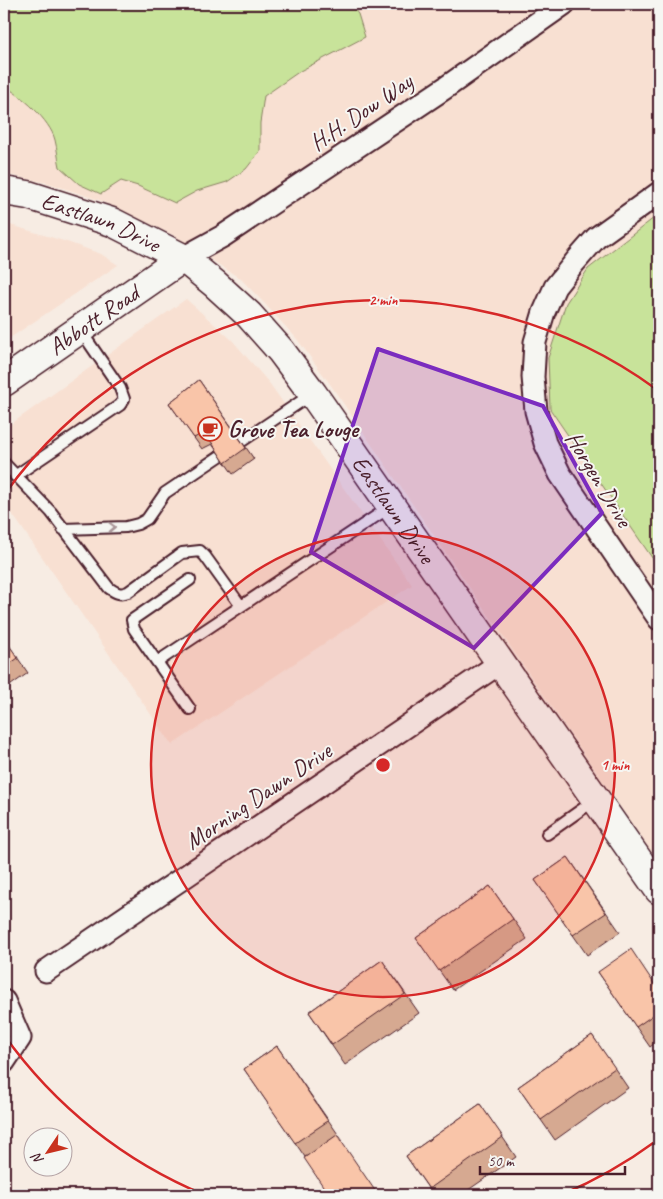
<svg xmlns="http://www.w3.org/2000/svg" width="663" height="1199" viewBox="0 0 663 1199" font-family="Caveat,sans-serif">
<rect width="100%" height="100%" fill="#f7ece3"/>
<filter id="ink" filterUnits="userSpaceOnUse"><feTurbulence type="fractalNoise" baseFrequency=".02" numOctaves="2"/><feDisplacementMap in="SourceGraphic" scale="10" xChannelSelector="R" yChannelSelector="G"/><feConvolveMatrix kernelMatrix="1 2 1 2 8 2 1 2 1" color-interpolation-filters="sRGB"/></filter>
<g filter="url(#ink)">
<path fill="#f8e0d2" d="M4,4H659V863L330,384L297,339L265,304L241,279L173,235L99,200L48,183L4,174Z
M4,223L67,242L101,254L118,265L4,342Z
M186,299L232,340L270,384L412,585L172,745L4,502V429Z"/>
<path fill="#c8e39a" stroke="#898162" d="M4,4H350L358,14L365,37L300,71L264,96L260,123V151L246,169L227,182L197,191L175,203L138,186L121,181L101,194L79,184L60,167C58,158 57,148 55,140C50,120 21,95 4,86Z
M659,214V568L550,409L548,358L566,303L588,269Z"/>
<g fill="none" stroke-linecap="round" stroke-linejoin="round">
<g stroke="#4a1f2b" stroke-width="14">
<path id="lane" d="M4,463L51,512L109,588C116,593 120,595 128,592L182,553L200,551L205,556L241,606
M15,476L120,405L124,399L120,388L81,331
M63,529L126,527L138,524L147,519L165,493L312,394
M157,662L134,629L132,620L190,580
M190,709L157,662L390,507
M547,834L595,800"/>
</g>
<g stroke="#4a1f2b" stroke-width="25">
<path id="street" d="M659,193L596,238L575,262L555,287L544,312L535,342L533,377L536,411L545,443L560,474L659,619
M183,258L223,236L445,88L564,4
M46,971L500,663
M4,1001L20,1038L4,1062"/>
</g>
<g stroke="#4a1f2b" stroke-width="31">
<g id="secondary">
<path id="s1" d="M4,191L28,195L112,222L183,258L215,284L249,315L281,351L313,394L659,890"/>
<path id="s2" d="M4,382L183,258"/>
</g>
</g>
<use href="#lane" stroke="#f6f6f2" stroke-width="10"/>
<use href="#street" stroke="#f6f6f2" stroke-width="21"/>
<use href="#secondary" stroke="#f6f6f2" stroke-width="28"/>
</g>
<path fill="#d6a991" stroke="#4a1f2b" d="M199,380L254,459L233,474L212,444L202,449L169,403Z
M4,638L28,673L4,690Z
M568,857L620,932L587,955L535,880Z
M490,886L527,939L453,990L416,938Z
M382,960L419,1013L345,1065L309,1012Z
M598,972L659,990V1040L650,1047Z
M592,1035L628,1088L555,1140L518,1087Z
M277,1046L342,1140L305,1157L244,1069Z
M480,1104L516,1157L461,1195H433L406,1156Z"/>
<path fill="#f9c5a9" stroke="#4a1f2b" d="M199,380L246,448L225,463L205,432L194,438L169,403Z
M4,638L18,658L4,668Z
M568,857L606,913L573,935L535,880Z
M490,886L513,919L439,971L416,938Z
M631,949L659,991V1011L636,1027L598,972Z
M382,960L405,994L332,1045L309,1012Z
M592,1035L615,1068L541,1120L518,1087Z
M277,1046L328,1121L295,1143L244,1069Z
M480,1104L503,1137L429,1189L406,1156Z
M337,1135L378,1195H329L304,1158Z"/>
<defs><path id="oneway-chevron" d="M-2-3.5L2.5 0L-2 3.5" fill="none" stroke-width="1.6" stroke-linecap="round" stroke-linejoin="round" transform="scale(1.25)"/></defs>
<use stroke="#a99598" href="#oneway-chevron" transform="translate(112 527) rotate(-2)"/>
</g>
<path fill="#7b2cbf" fill-opacity="0.2" stroke="#7b2cbf" stroke-width="4" stroke-linejoin="round" d="M378,349L543,406L602,513L474,648L311,552Z"/>
<circle cx="383" cy="765" r="232" fill="#d62828" fill-opacity=".12"/>
<g fill="none" stroke="#d62828" stroke-width="2.5">
<circle cx="383" cy="765" r="232"/>
<path d="M656 1141A465 465 0 0 1 561 1195M205 1195A465 465 0 0 1 4 1035M4 495A465 465 0 0 1 656 389"/>
</g>
<defs>
<g id="cafe-ring" transform="scale(1.25)"><circle r="9.5" fill="#f6f6f2" stroke="#c8321e" stroke-width="1.5"/><path d="M-5.5-4.5H6V0H3Q3 3.5 0 3.5H-2.5Q-5.5 3.5-5.5 0ZM3-3.2v2h1.7v-2ZM-6 4.5H4V6H-6Z" fill="#c8321e"/></g>
</defs>
<g fill-rule="evenodd">
<use href="#cafe-ring" x="210" y="429"/>
</g>
<g text-anchor="middle" stroke-width="4" stroke-linejoin="round" paint-order="stroke">
<g font-size="24" fill="#4a1f2b" stroke="#f6f6f2">
<text transform="translate(361 112) rotate(-34)" y="8">H.H. Dow Way</text>
<text dy="8" stroke="none"><textPath href="#s1" startOffset="102">Eastlawn Drive</textPath></text>
<text dy="8" stroke="none"><textPath href="#s2" startOffset="109">Abbott Road</textPath></text>
<text transform="translate(599 479) rotate(59)" y="8">Horgen Drive</text>
<text dy="8" stroke="none"><textPath href="#s1" startOffset="522">Eastlawn Drive</textPath></text>
<text transform="translate(258 796) rotate(-34)" y="8">Morning Dawn Drive</text>
</g>
<g font-size="24" font-weight="bold" fill="#4a1f2b" stroke="#f6f6f2" text-anchor="start">
<text x="228" y="437">Grove Tea Louge</text>
</g>
</g>
<circle cx="383" cy="765" r="8" fill="#d62828" stroke="#f6f6f2" stroke-width="2.5"/>
<g font-size="15" text-anchor="middle" font-weight="bold" fill="#d62828" stroke="#f6f6f2" stroke-width="4" stroke-linejoin="round" paint-order="stroke">
<text x="383" y="305">2 min</text>
<text x="615" y="770">1 min</text>
</g>
<rect width="663" height="1199" fill="none" stroke="#f6f6f2" stroke-width="20"/>
<rect x="10" y="10" width="643" height="1179" fill="none" stroke="#4a1f2b" stroke-width="2" filter="url(#ink)"/>
<g transform="translate(48 1152) rotate(235)"><circle r="24" fill="#f6f6f2" stroke="#b1a0a2"/>
<path d="M0-4L9 19L0 12L-9 19Z" fill="#c8321e"/>
<text y="-8" font-size="14" font-weight="bold" text-anchor="middle" fill="#4a1f2b">N</text>
</g>
<path d="M480 1166v8h145v-8" fill="none" stroke="#4a1f2b" stroke-width="2.5"/>
<text x="488" y="1166" font-size="15" fill="#4a1f2b" stroke="#f6f6f2" stroke-width="4" paint-order="stroke">50 m</text>
</svg>
